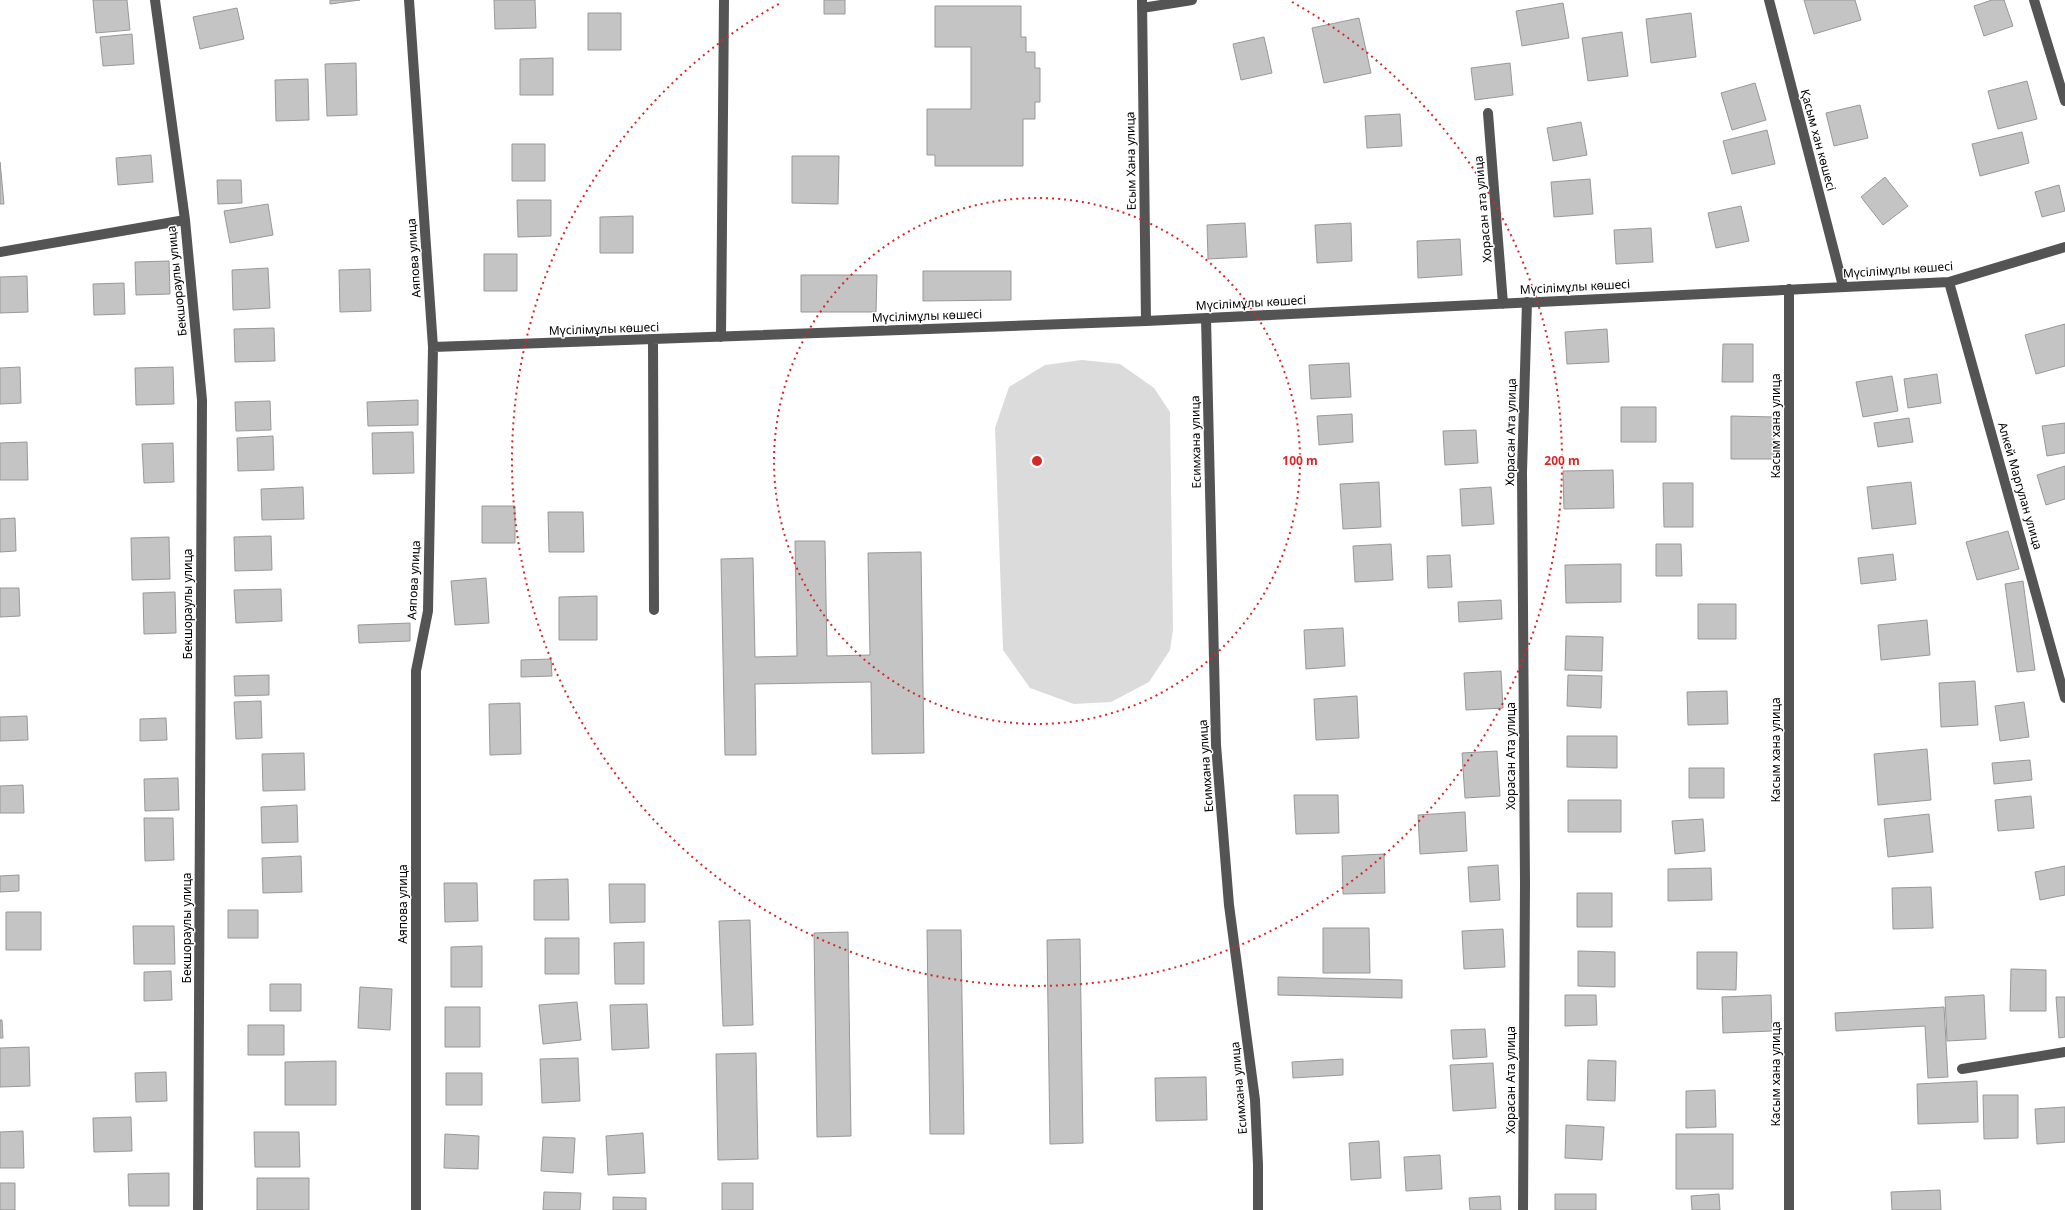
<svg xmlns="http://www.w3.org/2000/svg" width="2065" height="1210" viewBox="0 0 2065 1210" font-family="'Noto Sans',sans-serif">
<rect width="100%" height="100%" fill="#fff"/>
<path fill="#dbdbdb" d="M1082,360L1120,364L1154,388L1170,412L1173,630L1170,650L1149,682L1111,702L1074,704L1030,688L1003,650L995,428L1009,387L1045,365Z"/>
<path fill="#c4c4c4" stroke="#989898" d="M93,0H127L130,30L96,33Z
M330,0H360L330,4Z
M494,0H535L536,28L495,29Z
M824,0H845V14H824Z
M1804,0H1855L1861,20L1814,34Z
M1992,0H2004L2013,26L1984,36L1974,6Z
M1563,3L1569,38L1522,46L1516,11Z
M935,6H1021V37H1026V52H1035V68H1040V102H1035V119H1023V166H935V155H927V109H971V47H935Z
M237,8L244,39L200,49L193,17Z
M588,13H621V50H588Z
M1691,13L1696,57L1651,63L1646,19Z
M1359,18L1371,73L1324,83L1312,28Z
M1622,32L1628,76L1588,81L1582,38Z
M132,34L134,64L103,66L100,37Z
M1264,37L1272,73L1241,80L1233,44Z
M553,58V95H520V59Z
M356,63L357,115L327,116L325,64Z
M1510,63L1513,95L1475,100L1471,68Z
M308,79L309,120L276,121L275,80Z
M2027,81L2037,119L1998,129L1988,91Z
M1755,83L1766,120L1732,130L1721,93Z
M1860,105L1868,138L1834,146L1826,113Z
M1400,114L1402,146L1367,148L1365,116Z
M1581,122L1587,155L1553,161L1547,128Z
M1767,130L1775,164L1732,174L1723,141Z
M2022,132L2029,163L1980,176L1972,144Z
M512,144H545V181H512Z
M151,155L153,182L118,185L116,158Z
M792,156H839L838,204L792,203Z
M0,162L4,204H0Z
M1885,177L1908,206L1883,225L1861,197Z
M1590,179L1593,214L1554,217L1551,182Z
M217,180H241L242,203L218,204Z
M2059,185L2065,211L2042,217L2035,192Z
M517,200H551V236L518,237Z
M268,204L273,235L230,243L224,211Z
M1741,206L1749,241L1716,248L1708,213Z
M633,216V253H600V217Z
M1245,223L1247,257L1208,259L1207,225Z
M1351,223L1352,261L1317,263L1315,225Z
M1651,228L1653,262L1616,264L1614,230Z
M1460,239L1462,275L1418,278L1417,241Z
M484,254H517V291H484Z
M169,261L170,294L136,295L135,262Z
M268,268L270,308L233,310L232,270Z
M370,269L371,311L340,312L339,270Z
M923,271H1011V300L923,301Z
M801,275H877L876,312H801Z
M27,276L28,312L0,313V277Z
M124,283L125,314L94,315L93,284Z
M2065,324V366L2036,374L2025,335Z
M274,328L275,361L235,362L234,329Z
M1607,329L1609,362L1567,364L1565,332Z
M1723,344H1753V382H1722Z
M1349,363L1351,397L1311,399L1309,365Z
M20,367L21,403L0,404V368Z
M173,367L174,404L136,405L135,368Z
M1937,374L1941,403L1908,408L1904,379Z
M1892,376L1898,411L1863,417L1856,382Z
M418,400V425L368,426L367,402Z
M270,401L271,430L236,431L235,402Z
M1621,407H1656V442H1621Z
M1352,414L1353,442L1319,445L1317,416Z
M1731,416L1774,417V459H1731Z
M1909,418L1913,442L1878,447L1874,423Z
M2065,423V453L2047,456L2042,426Z
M1476,430L1478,463L1445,465L1443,431Z
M413,432L414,473L373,474L372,433Z
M273,436L274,470L238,471L237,438Z
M27,442L28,480H0V443Z
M173,443L174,482L144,483L142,444Z
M2065,466V499L2046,505L2037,475Z
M1613,470L1614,508L1564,509L1563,471Z
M1379,482L1381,527L1343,529L1340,484Z
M1911,482L1916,524L1872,529L1867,487Z
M1663,483H1693V527H1664Z
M303,487L304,519L262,520L261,489Z
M1491,487L1494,524L1462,526L1460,489Z
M482,506H515V543H482Z
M548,512H583L584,552H549Z
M15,518L16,551L0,552V519Z
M2008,531L2019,569L1977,580L1966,542Z
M271,536L272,570L235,571L234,537Z
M169,537L170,579L132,580L131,538Z
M795,541H825L827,656L870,655L868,553L921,552L924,753L872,754L871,682L755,684L756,755H725L721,559L753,558L755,657L797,656Z
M1391,544L1393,580L1355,582L1353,546Z
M1656,544H1681L1682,576H1656Z
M1893,554L1896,580L1861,584L1858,558Z
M1450,555L1452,587L1428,588L1427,556Z
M1621,564V602L1566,603L1565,565Z
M486,578L489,623L455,625L451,581Z
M2023,581L2035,670L2017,672L2005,584Z
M0,588H19L20,616L0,617Z
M281,589L282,621L236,623L234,590Z
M175,592L176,633L144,634L143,593Z
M597,596V640H559V597Z
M1501,600L1502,619L1459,622L1458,602Z
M1698,604H1736V639H1698Z
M1927,620L1930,655L1881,660L1878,625Z
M410,623V641L359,643L358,625Z
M1343,628L1345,666L1306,669L1304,630Z
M1566,636L1603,637L1602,671L1565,670Z
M551,659L552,676L521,677V660Z
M1501,671L1503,708L1466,710L1464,673Z
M269,675V695L235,696L234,676Z
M1568,675L1602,676L1601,708L1567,706Z
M1975,681L1978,725L1941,727L1939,683Z
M1727,691L1728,724L1688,725L1687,692Z
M1357,696L1359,738L1316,740L1314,699Z
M261,701L262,738L236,739L234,702Z
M2024,702L2029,737L2000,741L1995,706Z
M520,703L521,754L490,755L489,704Z
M27,716L28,740L0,741V717Z
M166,718L167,740L140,741V719Z
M1567,736H1617V768L1567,767Z
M1927,749L1931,800L1878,805L1874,754Z
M1497,751L1500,796L1465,798L1462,753Z
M304,753L305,790L263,791L262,754Z
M2030,760L2032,780L1994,784L1992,763Z
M1689,768H1724V798H1689Z
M178,778L179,810L145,811L144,779Z
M23,785L24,813H0V786Z
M1294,795H1338L1339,833L1296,834Z
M2031,796L2034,828L1998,831L1995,800Z
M1568,800H1621V832H1568Z
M297,805L298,842L262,843L261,807Z
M1465,812L1467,851L1420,854L1418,815Z
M1929,814L1933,852L1888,857L1884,819Z
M144,818H173L174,860L145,861Z
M1703,819L1705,851L1675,854L1672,821Z
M1384,854L1385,893L1343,894L1342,856Z
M301,856L302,892L263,893L262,858Z
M1498,865L1500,900L1470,902L1468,867Z
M2065,866V895L2040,900L2035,872Z
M1711,868L1712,900L1668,901V869Z
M19,875V891L0,892V876Z
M568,879L569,920H534V880Z
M444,883H477L478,921L445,922Z
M609,884H645V922L610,923Z
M1931,887L1933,928L1893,929L1892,888Z
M1577,893H1612V927H1577Z
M228,910H258V938H228Z
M6,912H41V950H6Z
M750,920L753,1025L723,1026L719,921Z
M133,926H174L175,964H134Z
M1323,928H1369L1370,973H1323Z
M1503,929L1505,967L1464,969L1462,931Z
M927,930H961L964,1134H930Z
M848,932L851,1136L817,1137L814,933Z
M545,938H579V974H545Z
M1080,939L1083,1143L1050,1144L1047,940Z
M644,942V984H615L614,943Z
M482,946V987H451V947Z
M1578,951L1615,952V987L1578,986Z
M1697,952H1737L1736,990L1697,989Z
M2011,969L2046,970V1011H2010Z
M171,971L172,1000L144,1001V972Z
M1278,977L1402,980V998L1278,995Z
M270,984H301V1011H270Z
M360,987L392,989L390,1030L358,1028Z
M1565,995H1596L1597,1025L1565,1026Z
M1771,995L1772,1031L1723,1033L1722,997Z
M1984,995L1986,1039L1947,1041L1945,997Z
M2056,997H2065V1037L2059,1038Z
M577,1002L581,1040L543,1044L539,1005Z
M647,1004L649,1048L612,1050L610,1005Z
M445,1007H480V1047H445Z
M1944,1007L1948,1077L1928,1078L1925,1026L1836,1031L1835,1013Z
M0,1020H2L3,1038H0Z
M248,1025H284V1055H248Z
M1485,1029L1487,1057L1453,1059L1451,1030Z
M29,1047L30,1086L0,1087V1048Z
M756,1053L758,1159L718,1160L716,1054Z
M578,1058L580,1101L542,1103L540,1059Z
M1343,1059V1075L1293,1078L1292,1062Z
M1588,1060L1616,1061L1615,1101L1587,1100Z
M336,1061V1105H285V1062Z
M1493,1063L1496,1108L1453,1111L1450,1065Z
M166,1072L167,1101L136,1102L135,1073Z
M446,1073H482V1105H446Z
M1206,1077L1207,1120L1156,1121L1155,1078Z
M1977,1081L1978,1122L1918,1124L1917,1084Z
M1715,1090L1716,1127L1686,1128V1091Z
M1983,1095H2018V1138L1984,1139Z
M2065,1107V1142L2037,1144L2035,1109Z
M131,1117L132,1151L94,1152L93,1118Z
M1566,1125L1604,1127L1602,1160L1565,1158Z
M23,1131L24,1168H0V1132Z
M254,1132H299L300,1167H255Z
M643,1133L645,1173L608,1175L606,1136Z
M445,1134L479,1136L478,1169L444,1168Z
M1676,1134H1733V1189H1676Z
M543,1137L575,1138L573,1173L541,1171Z
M1379,1141L1381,1178L1351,1180L1349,1143Z
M1440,1155L1442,1189L1406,1191L1404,1157Z
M169,1173V1206H129L128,1174Z
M257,1178H309V1210H257Z
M0,1183H15V1210H0Z
M722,1183H753V1210H722Z
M1940,1190L1941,1210H1892L1891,1192Z
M544,1192L581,1193L580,1210H543Z
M1555,1194H1596V1210H1555Z
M1719,1194L1720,1210H1692L1691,1196Z
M1500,1196L1501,1210H1470L1469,1198Z
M613,1197L646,1198V1210H613Z"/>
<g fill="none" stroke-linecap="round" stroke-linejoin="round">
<path stroke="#545454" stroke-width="10" d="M155,0L185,220L202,400L198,1210
M409,0L433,347L428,611L416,671V1210
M1142,0L1146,321
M1769,0L1843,286
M2034,0L2065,101
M1142,8L1192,0
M1488,113L1503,304
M0,252L185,220
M1949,282L2065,698
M1206,318L1216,745L1229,905L1255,1100L1258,1165V1210
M721,337L724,0
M653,340L654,610
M433,347L1146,321L1949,282L2065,247
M1962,1069L2065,1052
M1523,1210L1525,883L1522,472L1527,302
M1789,1210V289"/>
</g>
<g fill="none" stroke="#d62828" stroke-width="2" stroke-dasharray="2 4">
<circle cx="1037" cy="461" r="263"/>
<path d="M1292 2A525 525 0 1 1 782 2"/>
</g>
<g text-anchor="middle" stroke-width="3" stroke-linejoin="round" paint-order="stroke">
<g font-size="12" fill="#000" stroke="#fff">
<text transform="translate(1818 140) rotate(75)" y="4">Қасым хан көшесі</text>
<text transform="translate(1131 161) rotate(-91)" y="4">Есым Хана улица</text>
<text transform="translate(1483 209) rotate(-95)" y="4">Хорасан ата улица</text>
<text transform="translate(414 258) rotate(-94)" y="4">Аяпова улица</text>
<text transform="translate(1898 270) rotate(-4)" y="4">Мүсілімұлы көшесі</text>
<text transform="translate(177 281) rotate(-96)" y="4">Бекшораулы улица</text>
<text transform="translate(1575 287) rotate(-3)" y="4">Мүсілімұлы көшесі</text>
<text transform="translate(1251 303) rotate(-3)" y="4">Мүсілімұлы көшесі</text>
<text transform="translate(927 316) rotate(-2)" y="4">Мүсілімұлы көшесі</text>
<text transform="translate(604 329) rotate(-2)" y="4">Мүсілімұлы көшесі</text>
<text transform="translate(1776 426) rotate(-90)" y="4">Касым хана улица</text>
<text transform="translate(1511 432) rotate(-89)" y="4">Хорасан Ата улица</text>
<text transform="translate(1196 442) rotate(-91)" y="4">Есимхана улица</text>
<text transform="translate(2020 486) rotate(74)" y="4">Алкей Маргулан улица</text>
<text transform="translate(414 580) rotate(-87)" y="4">Аяпова улица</text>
<text transform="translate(188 604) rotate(-90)" y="4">Бекшораулы улица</text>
<text transform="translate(1776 750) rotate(-90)" y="4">Касым хана улица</text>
<text transform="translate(1511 756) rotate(-90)" y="4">Хорасан Ата улица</text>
<text transform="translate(1206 766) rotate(-94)" y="4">Есимхана улица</text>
<text transform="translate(403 904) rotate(-90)" y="4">Аяпова улица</text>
<text transform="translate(187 928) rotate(-90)" y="4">Бекшораулы улица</text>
<text transform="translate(1776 1074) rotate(-90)" y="4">Касым хана улица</text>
<text transform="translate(1511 1080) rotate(-90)" y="4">Хорасан Ата улица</text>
<text transform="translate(1239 1088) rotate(-95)" y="4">Есимхана улица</text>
</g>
</g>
<circle cx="1037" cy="461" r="6" fill="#d62828" stroke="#fff" stroke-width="2"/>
<g font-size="12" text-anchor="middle" font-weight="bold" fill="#d62828" stroke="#fff" stroke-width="3" stroke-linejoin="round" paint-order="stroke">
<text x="1300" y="465">100 m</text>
<text x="1562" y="465">200 m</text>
</g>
</svg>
